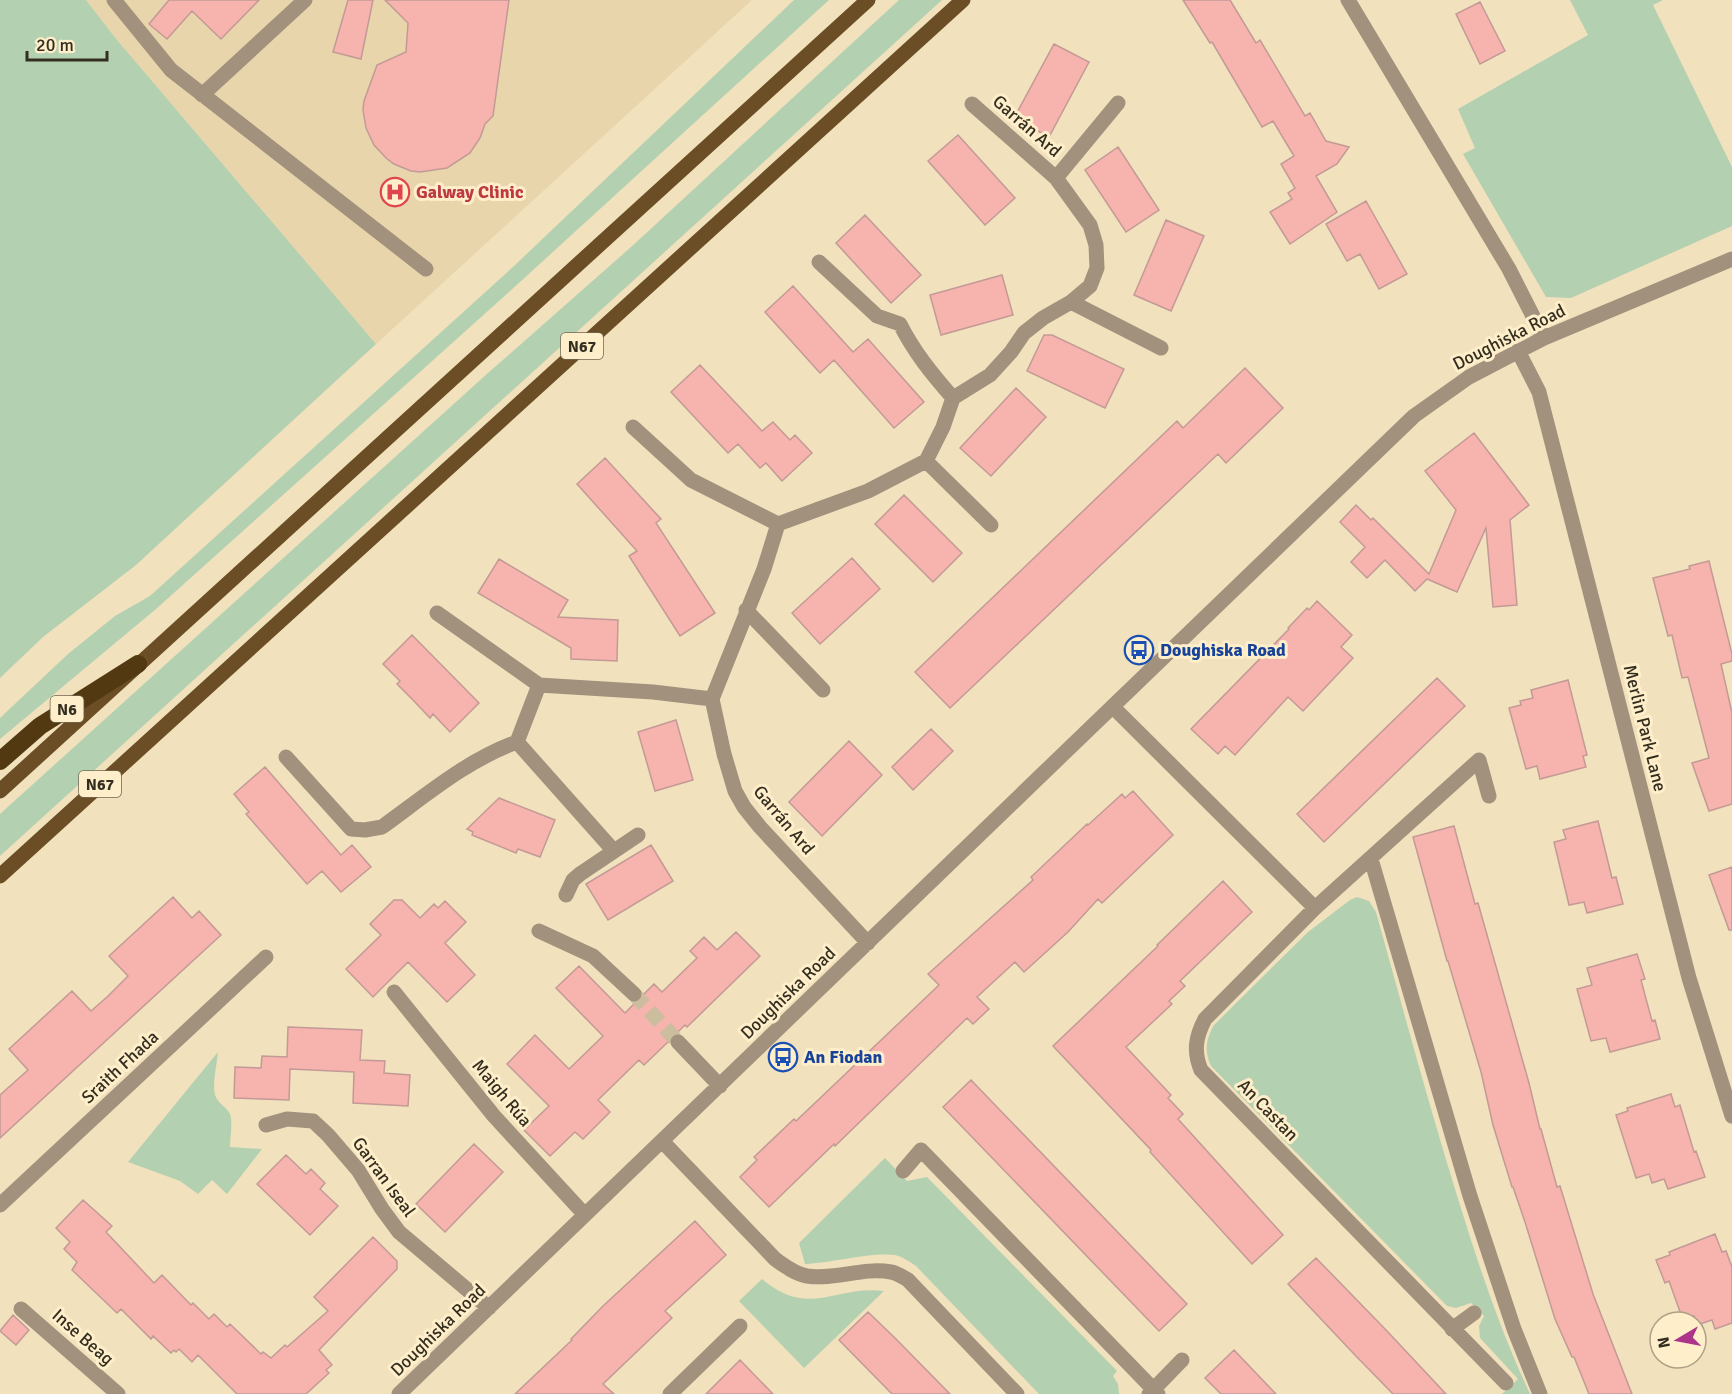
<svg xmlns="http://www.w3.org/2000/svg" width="1732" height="1394" viewBox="0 0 1732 1394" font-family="Signika,sans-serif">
<rect width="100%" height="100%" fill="#f1e1bd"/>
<path fill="#e8d5ab" d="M86,0H752L376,344L117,40Z"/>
<path fill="#b3d0b1" d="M0,0H86L117,40L376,344L136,565L43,637L0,678Z
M794,0H829L509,292L156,609L0,739V718L68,654L115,616L150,596L514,266Z
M899,0H942L0,856V814L488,373L630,248Z
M1570,0H1663L1653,5L1732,167V226L1571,298L1546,297L1463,154L1475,148L1458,109L1588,35Z
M1357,897L1369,901L1376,912C1403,1009 1429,1106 1459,1202C1479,1267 1501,1332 1530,1394H1502L1518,1379L1480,1338L1479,1326L1484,1316L1471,1303L1456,1308L1447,1306L1211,1066C1204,1051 1206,1039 1214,1025L1308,932L1350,900Z
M218,1052C217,1066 212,1081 215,1095C218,1104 226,1106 230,1114C233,1122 230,1138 230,1147L262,1149L227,1194L212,1180L198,1194L180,1181L128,1162Z
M885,1158L907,1181L927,1177L1117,1371L1113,1376L1118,1384L1119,1394H1039L916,1266C909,1261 903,1257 895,1255C871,1252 831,1263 805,1264L799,1243Z
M762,1279C809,1319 835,1285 884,1291L804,1368L739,1301Z"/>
<path fill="#f7b3ad" stroke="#c39a96" stroke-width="1.5" d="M169,0H259L221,39L192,11L167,39L149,24Z
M348,0H373L361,59L333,52Z
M385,0H509L493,116L485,124L480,138L470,153L447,168L420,172L411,171L394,164L386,158L374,145L366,128L363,110L364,101L377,65L406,52L408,23Z
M1183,0H1230L1256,43L1260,40L1305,116L1310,113L1326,141L1349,147L1337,164L1316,176L1337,212L1290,244L1270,212L1292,199L1288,193L1295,188L1281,164L1294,156L1273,121L1262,127L1212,42L1210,43Z
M1480,2L1505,51L1480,64L1456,14Z
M1054,44L1089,62L1049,137L1014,118Z
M958,135L1015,198L985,225L928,161Z
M1118,147L1159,210L1126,232L1085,170Z
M1366,201L1407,274L1379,289L1360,254L1347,261L1326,224Z
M865,215L921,275L891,303L836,243Z
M1166,220L1204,236L1171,311L1134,295Z
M1002,275L1013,315L941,335L930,295Z
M793,286L853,352L868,339L924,402L894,428L834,360L820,373L765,312Z
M1044,335H1052L1124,369L1105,408L1027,371Z
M700,365L762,431L773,422L790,440L795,435L812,453L782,481L766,463L760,468L738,444L728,453L671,392Z
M1245,368L1283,408L1226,463L1218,454L950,708L915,672L1177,421L1183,428Z
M1016,388L1046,417L991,476L960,448Z
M1474,433L1529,505L1510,520L1517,605L1493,607L1486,528L1457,592L1427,579L1415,591L1385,560L1367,578L1351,562L1365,547L1340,522L1356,505L1371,520L1373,518L1429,574L1456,510L1425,471Z
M605,458L661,519L656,523L715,613L680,636L629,556L637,551L577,484Z
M904,495L962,553L933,582L875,524Z
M852,558L880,589L820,644L792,613Z
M499,559L568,600L558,617L618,620L617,661L571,659V648L478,593Z
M1709,561L1732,654V661L1721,664L1732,713V804L1709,811L1692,763L1709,758L1688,677L1682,678L1672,635L1668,636L1653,578L1690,569L1689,566Z
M1317,601L1352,635L1341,647L1353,658L1303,711L1288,697L1235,755L1225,746L1218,754L1191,729L1289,629L1288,628L1307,608L1309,610Z
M412,635L479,703L450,732L433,714L430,718L413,700L397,684L400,681L383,664Z
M1437,678L1465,706L1324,842L1297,814Z
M1568,680L1587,755L1583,756L1586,767L1540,779L1537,766L1526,769L1509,708L1521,705L1520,701L1533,698L1531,690Z
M676,720L693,780L655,791L638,732Z
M931,729L953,751L913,790L892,767Z
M849,741L882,775L822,836L789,802Z
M265,767L341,855L352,845L371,867L341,892L322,871L307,884L246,814L249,812L234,794Z
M1133,791L1173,835L1102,903L1098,899L1068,932L1024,972L1015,962L977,997L989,1009L973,1024L967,1018L835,1146L834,1144L769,1207L740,1177L757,1160L754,1157L794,1119L796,1121L939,985L928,974L1033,880L1031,877L1087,824L1088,825L1122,794L1125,798Z
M499,798L555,820L540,857L518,849L516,853L472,835L473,832L467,829Z
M1598,821L1612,878L1616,877L1623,904L1587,913L1584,902L1569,905L1554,842L1566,839L1563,830Z
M1454,826L1475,904L1478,903L1529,1083L1540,1129H1541L1557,1187L1560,1186L1593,1294L1632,1394H1589L1574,1357H1572L1555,1319L1525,1222L1513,1187H1512L1493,1125L1481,1072L1448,961H1447L1413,837Z
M651,845L673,881L608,920L586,884Z
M1732,867V930H1729L1709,875Z
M1223,881L1252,912L1180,981L1185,986L1169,1001L1172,1004L1126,1047L1171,1095L1168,1098L1183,1114L1178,1119L1283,1235L1252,1264L1150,1152L1151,1150L1053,1046L1158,946L1157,945Z
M173,897L192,918L199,911L221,935L0,1138V1095L28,1070L9,1049L72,991L91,1011L107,997L128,976L109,956Z
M394,900H402L420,918L434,904L438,908L445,901L466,922L445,943L475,975L447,1002L408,962L373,997L346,969L381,935L370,924Z
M736,932L760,956L687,1027L685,1025L678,1032L672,1035L669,1041L644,1065L639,1060L598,1100L610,1112L583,1139L575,1132L550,1156L524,1130L549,1106L507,1064L535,1035L569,1069L603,1036L556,988L579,966L625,1013L634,1004L641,1001L644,994L654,984L662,992L697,958L690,951L704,937L717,950Z
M1637,954L1645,979L1641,980L1652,1021L1655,1020L1660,1039L1610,1052L1606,1038L1591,1041L1577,989L1592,985L1587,968Z
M288,1027L362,1030L360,1060L385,1061L384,1073L410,1075L408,1106L353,1103L354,1072L290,1069L289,1100L234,1098L235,1067L261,1068L262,1056L287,1057Z
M971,1080L1187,1304L1159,1331L943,1107Z
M1671,1094L1675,1107L1680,1105L1694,1152L1696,1151L1705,1177L1668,1189L1664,1179L1652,1183L1649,1174L1636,1178L1616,1115L1628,1111L1627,1108Z
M474,1144L503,1172L445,1232L416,1204Z
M286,1155L306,1174L311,1169L325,1183L320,1189L338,1206L310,1235L257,1184Z
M83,1200L112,1226L106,1232L154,1283L162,1275L191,1305L193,1303L209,1319L214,1314L227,1327L230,1324L261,1354L263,1352L271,1358L285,1345L287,1347L328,1311L314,1297L373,1237L397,1261V1269L319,1350L332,1365L326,1370L329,1373L306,1394H237L198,1355L192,1362L179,1349L176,1352L174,1350L171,1353L153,1336L151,1339L121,1309L117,1313L72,1270L77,1262L64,1249L70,1242L56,1228Z
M695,1221L726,1255L665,1311L672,1318L603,1384L614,1394H515L572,1340L571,1339L603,1306Z
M1715,1234L1722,1252L1726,1251L1732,1267V1323L1715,1329L1712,1320L1697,1325L1694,1316L1683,1320L1669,1281L1665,1283L1656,1260L1670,1255L1669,1252Z
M1316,1258L1387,1331L1446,1394H1393L1354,1354L1288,1284Z
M868,1312L895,1338L950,1394H892L839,1340Z
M13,1315L29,1330L16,1345L0,1331Z
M1234,1350L1254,1371L1276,1394H1221L1205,1378Z
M740,1360L773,1394H706Z"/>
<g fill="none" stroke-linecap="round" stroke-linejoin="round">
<path stroke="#cbbd9e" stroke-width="15" stroke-dasharray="15 8" stroke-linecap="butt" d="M634,994L678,1042"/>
<path stroke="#a2917c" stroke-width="15" d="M114,0L171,70L426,269
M1348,0L1509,269L1544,338
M202,95L305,0
M1056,178L1118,103
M819,262L877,316L900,324C914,352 932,374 953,398
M1071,302L1161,348
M1518,351L1539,392L1689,978L1732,1116
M633,427L691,480L778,524
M926,461L991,525
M746,610L823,690
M437,613L539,685L653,692L712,699
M1113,707L1315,908
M517,742L613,850
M286,757L351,829L365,830L382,827C425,796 467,760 517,742L539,685
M1489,796L1479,760L1315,908L1205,1019C1196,1036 1193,1051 1201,1070L1506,1383
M1371,859L1470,1196L1514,1329L1540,1394
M566,895L573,880L580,874L638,835
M539,931L593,956L634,994
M868,943L760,827L744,807L735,791L724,754L712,699L764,569L778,524L868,491L926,461L943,427L953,398L990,375L1011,352L1024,333L1043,318L1071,302L1090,286L1097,268L1096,245L1090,225L1056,178L972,104
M394,992L494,1116L585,1215
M678,1042L720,1086
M266,1125L287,1119L313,1121L328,1135L358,1170L382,1209L399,1232L489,1308
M662,1141L775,1259C785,1266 795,1274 807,1276C835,1280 863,1267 891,1272C897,1273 903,1277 908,1280L1017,1394
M903,1171L921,1150L1158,1394
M0,1205L266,957
M21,1309L118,1394
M1452,1329L1474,1313
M399,1394L1414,416L1469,377L1544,338L1732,259
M670,1394L740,1326
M1149,1394L1182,1360"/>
<path stroke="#6b4e25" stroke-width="15" d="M0,791L868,0
M0,876L963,0"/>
<path stroke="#523911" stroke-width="18" d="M0,761L40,726L138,664"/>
</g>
<defs>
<g id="hospital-ring" transform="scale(1.5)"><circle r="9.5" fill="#feeeca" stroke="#e0444e" stroke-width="1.5"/><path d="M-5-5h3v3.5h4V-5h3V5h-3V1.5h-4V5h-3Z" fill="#e0444e"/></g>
<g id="bus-ring" transform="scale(1.5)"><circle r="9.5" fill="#feeeca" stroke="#1a4fb4" stroke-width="1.5"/><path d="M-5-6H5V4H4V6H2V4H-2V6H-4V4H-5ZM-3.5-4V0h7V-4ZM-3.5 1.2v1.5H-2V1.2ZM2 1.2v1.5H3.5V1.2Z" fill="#1a4fb4"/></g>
</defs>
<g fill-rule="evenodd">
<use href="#hospital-ring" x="395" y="192"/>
<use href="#bus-ring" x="1139" y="650"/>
<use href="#bus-ring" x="783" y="1057"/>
</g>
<g text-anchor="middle" stroke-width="6" stroke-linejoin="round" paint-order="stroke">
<g fill="#feeeca" stroke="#716853" stroke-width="1.5">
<rect x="561" y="333" width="42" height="26" rx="4.5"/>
<rect x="50.5" y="696" width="33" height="26" rx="4.5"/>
<rect x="79" y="771" width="42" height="26" rx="4.5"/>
</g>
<g font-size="16" font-weight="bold" fill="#342e20">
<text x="582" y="352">N67</text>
<text x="67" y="715">N6</text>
<text x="100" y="790">N67</text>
</g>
<g font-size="18" fill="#342e20" stroke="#feeeca">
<text transform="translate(1027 126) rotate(41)" y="6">Garrán Ard</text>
<text transform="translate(1509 337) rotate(-27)" y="6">Doughiska Road</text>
<text transform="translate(1645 728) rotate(76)" y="6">Merlin Park Lane</text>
<text transform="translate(784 820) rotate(50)" y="6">Garrán Ard</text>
<text transform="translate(788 993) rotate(-44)" y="6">Doughiska Road</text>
<text transform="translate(120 1067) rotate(-43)" y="6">Sraith Fhada</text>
<text transform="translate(502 1093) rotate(50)" y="6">Maigh Rúa</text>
<text transform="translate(1268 1110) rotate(46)" y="6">An Castan</text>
<text transform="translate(384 1177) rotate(54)" y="6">Garran Iseal</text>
<text transform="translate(438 1330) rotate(-44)" y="6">Doughiska Road</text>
<text transform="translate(83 1337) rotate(41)" y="6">Inse Beag</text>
</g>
<g font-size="18" font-weight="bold" fill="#be3a42" stroke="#feeeca" text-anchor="start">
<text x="416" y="198">Galway Clinic</text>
</g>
<g font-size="18" font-weight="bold" fill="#164399" stroke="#feeeca" text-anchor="start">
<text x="1160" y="656">Doughiska Road</text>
<text x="804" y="1063">An Fiodan</text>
</g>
</g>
<g transform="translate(1678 1340) rotate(260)"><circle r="28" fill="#feeeca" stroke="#ada186" stroke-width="1.5"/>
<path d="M0-4.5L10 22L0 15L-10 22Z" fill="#ac348a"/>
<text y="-9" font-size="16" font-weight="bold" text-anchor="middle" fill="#342e20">N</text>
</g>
<path d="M27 51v9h80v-9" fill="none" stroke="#342e20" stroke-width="3"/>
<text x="36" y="51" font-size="18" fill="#342e20" stroke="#feeeca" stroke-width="4.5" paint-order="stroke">20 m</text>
</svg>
